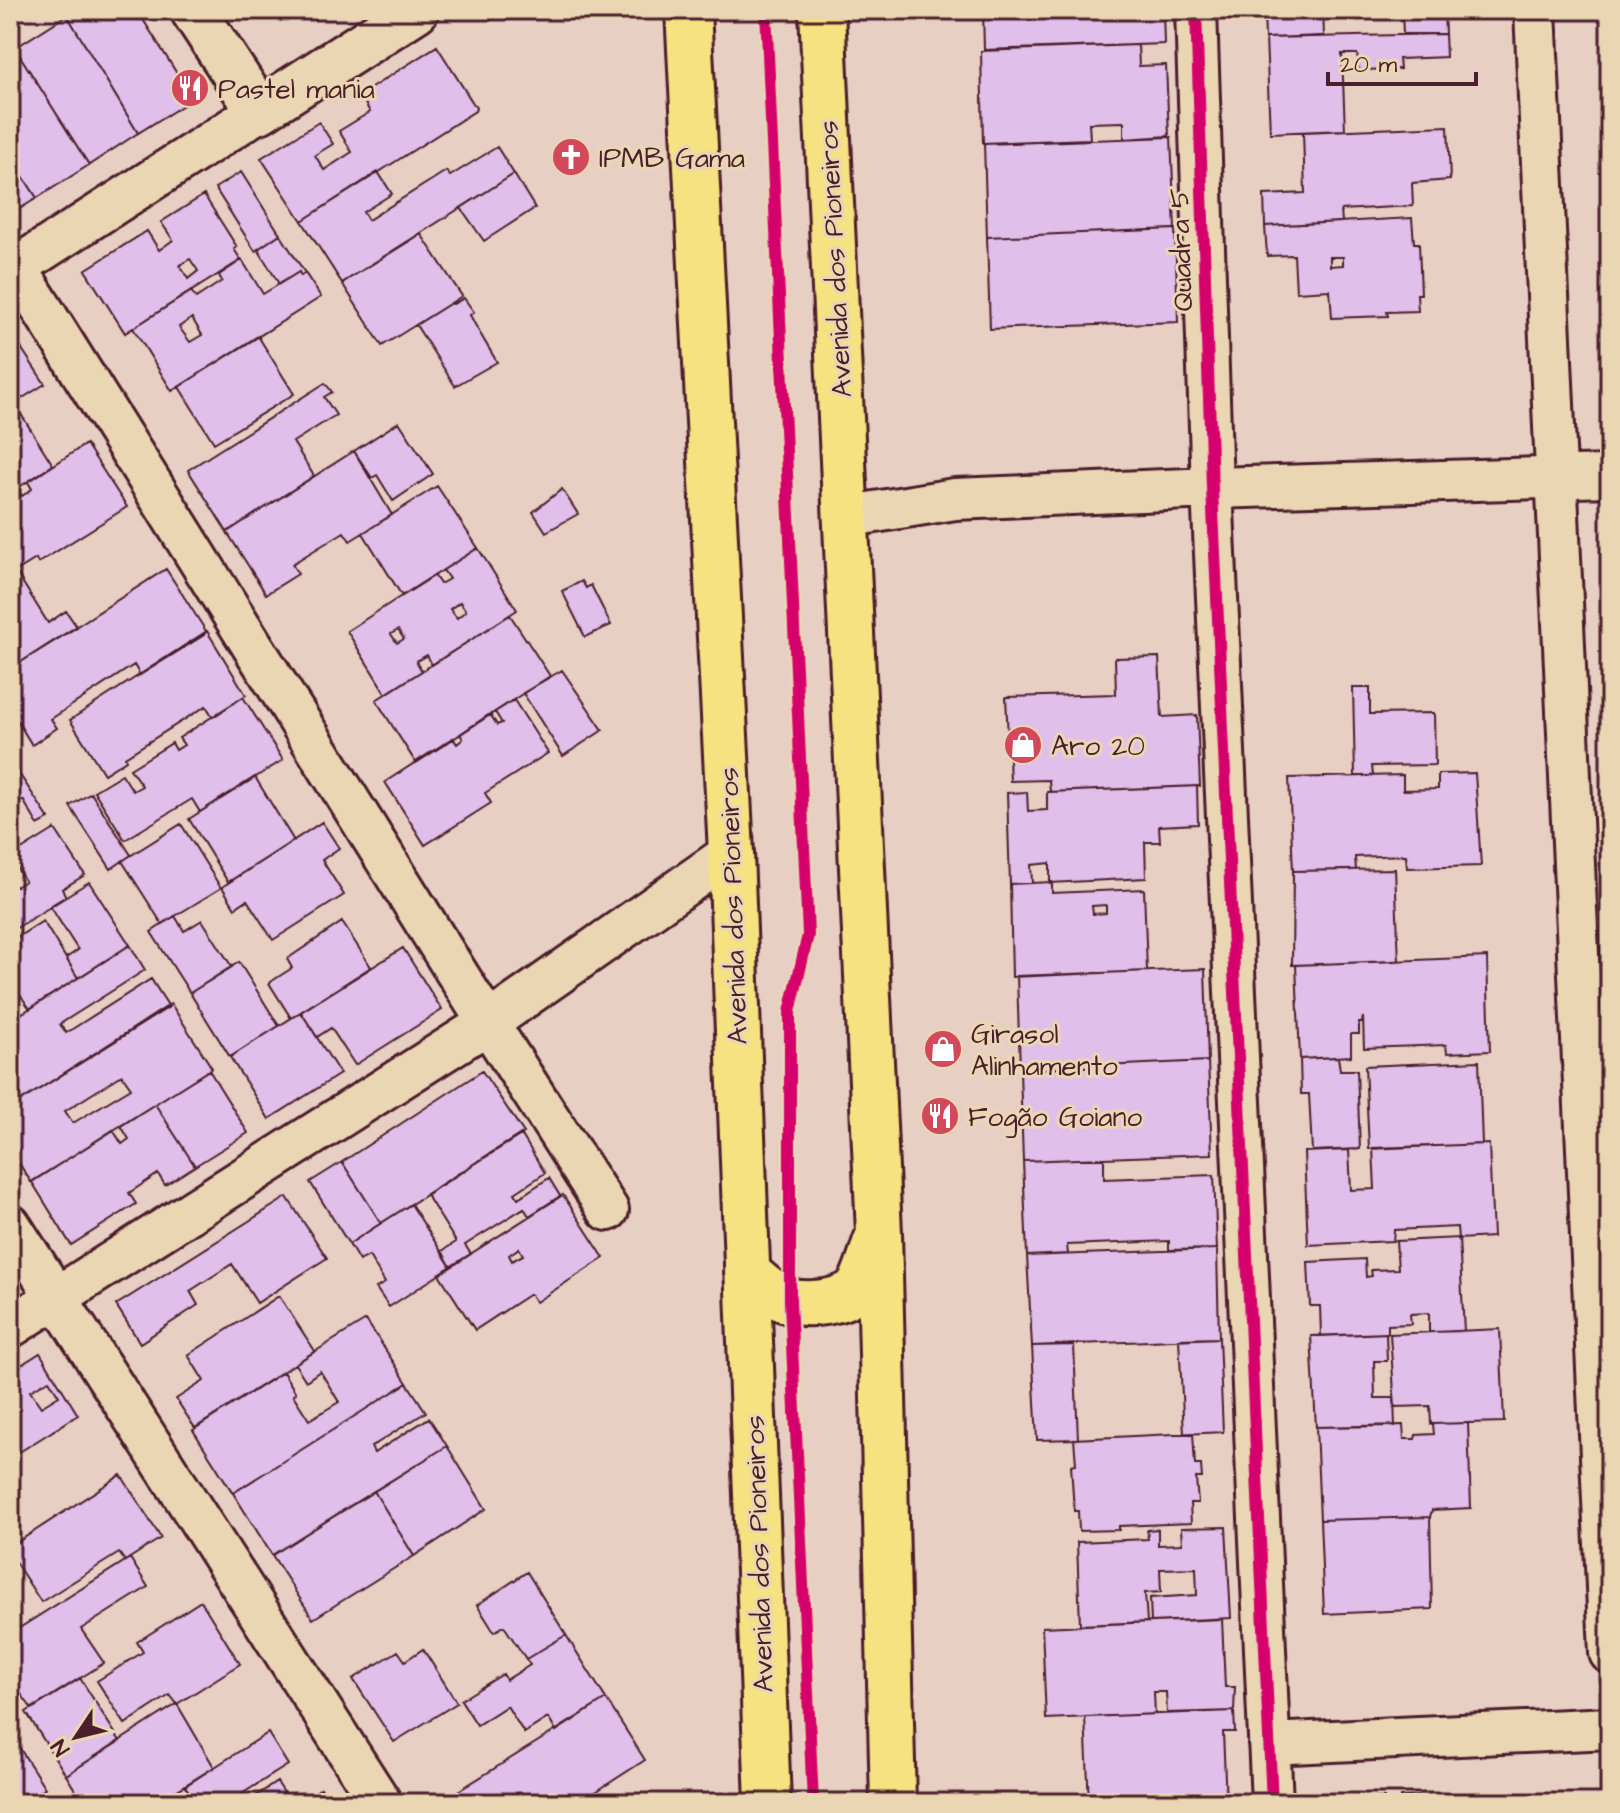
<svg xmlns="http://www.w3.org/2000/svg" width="1620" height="1813" viewBox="0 0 1620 1813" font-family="'Architects Daughter',sans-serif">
<rect width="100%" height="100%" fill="#e8cfc4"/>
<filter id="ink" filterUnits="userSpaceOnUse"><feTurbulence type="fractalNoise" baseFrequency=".0125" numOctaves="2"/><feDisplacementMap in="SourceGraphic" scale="16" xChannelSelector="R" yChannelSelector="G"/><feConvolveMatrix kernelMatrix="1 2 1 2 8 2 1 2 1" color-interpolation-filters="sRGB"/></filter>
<g filter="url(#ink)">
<path fill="#e0bfeb" stroke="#4a1f2b" stroke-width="2" fill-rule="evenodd" d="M74,10H137L193,99L138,133L67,15Z
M292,10H314L298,20Z
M983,10H1163L1164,44L984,50Z
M1264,10H1323L1324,36L1265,38Z
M1402,10H1444L1445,34H1403Z
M67,15L138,133L89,165L15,48Z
M1607,24H1610V109Z
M1445,34L1446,57L1399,59L1400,69L1359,70L1357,54H1342L1345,130L1270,133L1266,38Z
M1138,45L1139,66L1166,65L1169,136L1124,139V122L1089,123L1090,139L983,143L981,51Z
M437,46L476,108L475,111L302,221L261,158L319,122L333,144L315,155L324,170L352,152L339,131L370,112L360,95Z
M15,48L89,165L37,198L10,156V51Z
M1448,126L1450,180L1412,183L1413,206L1341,210L1342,222L1265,226L1264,195L1305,193L1303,132Z
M1171,137L1175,229L987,237L984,144Z
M497,147L514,174L342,283L302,221L378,172L392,194L363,212L368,220L446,171L450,176Z
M10,156L37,198L10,215Z
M241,172L280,234L255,251L215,188Z
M514,174L535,208L484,241L461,208Z
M204,195L237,247L234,249L241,260L125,333L85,270L147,231L159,250L173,240L161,222ZM190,259L198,271L188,279L180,265Z
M1412,218L1414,243H1419L1421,294H1417L1418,311L1387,312L1388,316L1332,318L1330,290L1296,292L1294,255L1267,256L1265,226ZM1330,257H1343V265L1330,266Z
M1172,229H1175L1178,322L990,329L987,237Z
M280,234L305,273L301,276L299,272L279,284L258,249Z
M421,234L462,296L382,346L342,283Z
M242,260L263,294L299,272L301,276L305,273L321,297L172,391L133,328L191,291L196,298L222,281L219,275ZM192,318L202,335L190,342L179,327Z
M464,298L474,312L470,315L478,330L497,362L455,386L416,325L451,303L453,304Z
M10,331L45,384L10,406Z
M258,336L294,394L214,443L179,387Z
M325,383L332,392L324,397L336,415L293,442L314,476L227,532L188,470Z
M14,403L53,465L10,493V406Z
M399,422L433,474L393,501L377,475L372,478L354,451Z
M86,444L127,507L38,563L36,559L10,575V493L17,488L22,496L32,489L28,482Z
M354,451L392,515L350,541L344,532L292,564L298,574L266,594L227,532Z
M437,486L478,548L402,596L363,533Z
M562,489L578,514L546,532L533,512Z
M478,548L517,610L432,665L427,655L416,661L422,671L386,694L347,631L434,575L440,584L449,579L443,570ZM460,602L466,611L457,618L450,609ZM398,630L404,639L397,643L391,634Z
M166,569L206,631L204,635L140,675L134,665L51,719L57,728L32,745L10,709V669Z
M18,575L48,623L66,611L77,627L10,669V580Z
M582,581L586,588L591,585L611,625L585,637L562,591Z
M510,615L550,676L416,763L376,700Z
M207,631L246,695L213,717L206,706L125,757L126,760L104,774L70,720Z
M1159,657L1162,717L1197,715L1200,786L1050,792L1049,780L1010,781L1006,697L1116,694L1115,658Z
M562,670L603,730L563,756L523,693Z
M1353,688H1370V714L1434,713L1435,765L1372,766L1373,776H1355Z
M243,697L283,760L200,812L192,799L125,840L94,791L122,774L133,791L142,786L130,769L172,743L176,750L184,745L179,738Z
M514,700L548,753L485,793L491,803L425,845L385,782L453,738L457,744L463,739L460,734L490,714L497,725L502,723L495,712Z
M10,760L49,819L38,825L23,800L10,808Z
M1475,773L1481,866L1407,868L1406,855L1355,857L1356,870L1293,871L1289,778L1403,775V790L1438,789V774Z
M255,777L294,841L228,882L189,819Z
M1197,786L1198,824L1159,826L1160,842H1145L1146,878L1050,883V863L1031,865L1032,883L1010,884L1007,793L1027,792L1028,811L1047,810V792Z
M91,793L131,855L111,869L70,806Z
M322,822L339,848L322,860L344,895L273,940L247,900L235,908L222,887Z
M181,824L221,888L162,924L122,861Z
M55,829L85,875L62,889L66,897L10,932V879L15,887L25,881L10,857Z
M1395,869L1399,961L1292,965L1293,871Z
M89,882L130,945L78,978L66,958L78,950L50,906Z
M1052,882V893L1144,889L1147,971L1012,977L1010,884ZM1106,905V913L1093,914L1092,906Z
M175,916L184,931L202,920L232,967L190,993L151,932Z
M43,921L78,978L30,1009L21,996L14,1000L22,1013L10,1021V942Z
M342,922L371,967L291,1018L269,983L292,968L287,959Z
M130,945L145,970L60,1024L66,1033L151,979L169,1007L10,1108V1021Z
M403,948L442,1010L355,1065L331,1028L317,1037L301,1012Z
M1487,957L1490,1051L1447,1053L1446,1045L1364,1048L1363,1017L1362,1023H1359V1034H1351V1056L1300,1059L1296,965Z
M239,962L279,1026L230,1057L190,993Z
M1205,969L1208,1061L1020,1070L1017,976Z
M171,1004L212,1068L31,1182L10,1149V1108ZM122,1075L131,1088L73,1123L65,1111Z
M301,1012L340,1074L269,1119L230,1057Z
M1338,1057L1340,1070H1357L1360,1149L1312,1151L1309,1094H1301L1300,1059Z
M1208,1061L1212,1154L1023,1161L1020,1070Z
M1479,1061L1482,1144L1369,1149L1365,1066Z
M209,1070L248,1133L195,1166L155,1104Z
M482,1071L524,1133L381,1223L342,1162Z
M155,1104L195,1166L165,1185L158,1174L129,1193L136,1204L71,1245L32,1182L113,1130L122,1144L129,1139L121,1126Z
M521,1134L545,1173L515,1193L518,1198L549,1178L560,1196L529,1216L524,1208L465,1245L471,1254L451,1267L442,1251L456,1242L426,1194Z
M1489,1144L1493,1237L1458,1239L1457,1227L1394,1230L1393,1241L1308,1245L1304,1152L1349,1150L1351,1190L1375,1189L1373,1148Z
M1104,1158V1179L1214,1175L1217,1249L1169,1250V1241L1067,1245L1068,1254L1027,1256L1023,1161Z
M342,1162L381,1223L349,1244L310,1182Z
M563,1195L604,1258L536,1302L530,1294L475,1330L439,1274ZM519,1248L523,1255L512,1261L509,1255Z
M287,1197L327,1258L257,1303L232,1264L190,1291L198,1305L140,1343L116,1305Z
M411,1204L451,1267L389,1307L376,1288L385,1283L369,1256L359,1261L349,1244Z
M1459,1238L1464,1331L1429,1332V1313L1410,1314L1411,1324L1388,1325V1333L1321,1336L1320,1306H1310L1308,1262L1365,1259L1366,1277L1372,1276L1371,1270L1398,1269L1396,1241Z
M1217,1249L1219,1338L1032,1346L1027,1256Z
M279,1296L315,1351L195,1428L176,1399L204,1381L188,1355Z
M366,1320L407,1383L233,1493L193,1430L283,1372L296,1393L293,1395L309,1420L339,1402L320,1371L306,1381L295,1364Z
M1500,1329L1504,1422L1433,1424H1431L1430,1406L1395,1407L1390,1334Z
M1386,1333L1387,1361H1374L1375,1398H1394L1395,1426L1316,1427L1311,1336Z
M1219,1338L1223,1432L1184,1434L1179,1339Z
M1074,1345L1078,1439L1037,1440L1032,1346Z
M40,1353L78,1415L10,1458V1372ZM49,1380L59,1396L41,1407L30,1391Z
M407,1383L426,1412L371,1447L374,1453L429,1418L447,1446L272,1555L233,1493Z
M1468,1423L1471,1508L1432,1510L1430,1517L1320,1520L1316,1427L1403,1425L1404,1439H1415L1416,1435L1434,1434L1433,1424Z
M1193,1433L1195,1465H1201L1202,1478H1196L1198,1503H1190L1191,1523L1119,1526V1530L1079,1531L1078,1511H1074L1071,1465L1076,1464L1074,1439Z
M447,1446L486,1509L414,1556L374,1491Z
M121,1475L161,1538L125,1561L119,1553L41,1602L10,1554V1547Z
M374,1491L414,1556L313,1619L272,1555Z
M1430,1517L1432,1609L1324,1614L1320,1520Z
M1226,1527L1231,1618L1151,1622L1150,1598L1197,1595L1196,1568L1160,1569L1161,1592L1145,1593L1147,1622L1080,1625L1077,1542L1148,1539L1147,1530L1158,1529V1545L1182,1544L1181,1528Z
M130,1558L148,1587L81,1629L104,1663L32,1709L10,1679V1634Z
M527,1572L566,1635L526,1659L504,1626L494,1632L477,1605Z
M201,1601L240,1664L177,1704L170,1695L125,1724L97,1681L143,1652L137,1642Z
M1222,1619L1225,1687H1235L1234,1711L1167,1713L1166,1692H1154L1155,1714L1046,1719L1042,1627Z
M566,1635L606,1699L556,1731L548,1718L524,1733L507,1706L477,1725L461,1700L503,1674L506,1680L530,1665L526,1659Z
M423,1649L457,1703L394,1742L353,1679L398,1651L405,1661Z
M80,1678L120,1741L66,1775L26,1712Z
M606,1699L645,1760L597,1791L577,1803H439Z
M177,1704L214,1767L157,1803H83L66,1775Z
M1234,1711L1235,1732H1223L1226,1803H1089L1085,1717Z
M10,1733L45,1788L21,1803H10Z
M268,1733L288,1765L227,1803H195L201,1800L200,1798L195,1800L185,1786Z
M277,1782L291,1803H245Z
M321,1788L331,1803H298L318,1790Z
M175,1791L183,1803H157Z
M1484,1793L1485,1803H1400V1797Z
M1384,1798L1385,1803H1332V1800Z"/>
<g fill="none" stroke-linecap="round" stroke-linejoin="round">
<g stroke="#4a1f2b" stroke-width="46">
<path id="street" d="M1196,10L1212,488L1272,1803
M1535,10L1610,1653
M16,267L488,1023L608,1210
M10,271L259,111
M844,517L955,499L1212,488L1610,476
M10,1225L381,1803
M10,1327L488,1023L731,853
M1269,1744L1610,1728"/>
</g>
<g stroke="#4a1f2b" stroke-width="50">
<path id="secondary" d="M193,10L259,111L416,10"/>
</g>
<g stroke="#4a1f2b" stroke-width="50">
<path id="primary" d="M688,10L731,853L768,1803
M822,10L879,1233L893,1803
M747,1272C759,1283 773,1296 789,1301C809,1306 849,1303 860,1284C867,1271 871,1255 876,1241"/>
</g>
<use href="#street" stroke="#ebd6b4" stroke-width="40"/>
<use href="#secondary" stroke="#ebd6b4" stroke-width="44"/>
<use href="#primary" stroke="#f7e281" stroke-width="44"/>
<g stroke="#ebd6b4" stroke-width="17">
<path id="cycleway" d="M766,10L808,935L790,1012V1301L813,1803
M1196,10L1212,488L1272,1803"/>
</g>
<use href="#cycleway" stroke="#d6006c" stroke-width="12"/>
</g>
</g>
<defs>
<g id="restaurant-disc" transform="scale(2)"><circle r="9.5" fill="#d1495b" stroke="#ebd6b4"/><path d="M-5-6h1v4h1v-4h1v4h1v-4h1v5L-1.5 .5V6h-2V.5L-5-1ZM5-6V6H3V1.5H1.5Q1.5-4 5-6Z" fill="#fff"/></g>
<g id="church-disc" transform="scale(2)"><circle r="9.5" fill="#d1495b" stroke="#ebd6b4"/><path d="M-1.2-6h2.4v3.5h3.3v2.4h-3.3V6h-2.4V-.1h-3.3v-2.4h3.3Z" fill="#fff"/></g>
<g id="shop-disc" transform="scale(2)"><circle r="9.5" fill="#d1495b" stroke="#ebd6b4"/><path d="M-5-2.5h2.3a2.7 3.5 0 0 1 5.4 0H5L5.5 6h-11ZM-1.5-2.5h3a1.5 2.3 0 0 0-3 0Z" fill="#fff"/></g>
</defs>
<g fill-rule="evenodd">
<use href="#restaurant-disc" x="190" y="88"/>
<use href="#church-disc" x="571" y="157"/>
<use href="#shop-disc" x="1023" y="745"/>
<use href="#shop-disc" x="943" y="1049"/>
<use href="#restaurant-disc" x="940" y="1116"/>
</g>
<g text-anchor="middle" stroke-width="6" stroke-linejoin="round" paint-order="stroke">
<g font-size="28" fill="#4a1f2b" stroke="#ebd6b4" text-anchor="start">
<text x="218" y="98">Pastel mania</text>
<text x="599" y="167">IPMB Gama</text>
<text x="1051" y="755">Aro 20</text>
<text x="971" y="1043">Girasol<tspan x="971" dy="32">Alinhamento</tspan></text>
<text x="968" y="1126">Fogão Goiano</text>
</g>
<g font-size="28" fill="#4a1f2b" stroke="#ebd6b4">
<text transform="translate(1180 250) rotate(-92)" y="10">Quadra 5</text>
<text transform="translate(834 259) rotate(-93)" y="10">Avenida dos Pioneiros</text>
<text transform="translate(732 906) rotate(-92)" y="10">Avenida dos Pioneiros</text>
<text transform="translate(758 1554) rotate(-92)" y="10">Avenida dos Pioneiros</text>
</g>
</g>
<rect width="1620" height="1813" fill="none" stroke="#ebd6b4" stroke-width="40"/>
<rect x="20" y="20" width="1580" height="1773" fill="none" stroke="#4a1f2b" stroke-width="3" filter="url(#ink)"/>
<g transform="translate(76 1737) rotate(235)" stroke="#ebd6b4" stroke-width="6" paint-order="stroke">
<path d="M0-6L14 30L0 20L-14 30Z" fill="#4a1f2b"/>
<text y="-12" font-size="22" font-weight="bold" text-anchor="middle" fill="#4a1f2b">N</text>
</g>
<path d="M1328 72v12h148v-12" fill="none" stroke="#4a1f2b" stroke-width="4"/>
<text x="1340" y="72" font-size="24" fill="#4a1f2b" stroke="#ebd6b4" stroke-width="6" paint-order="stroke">20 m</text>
</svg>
